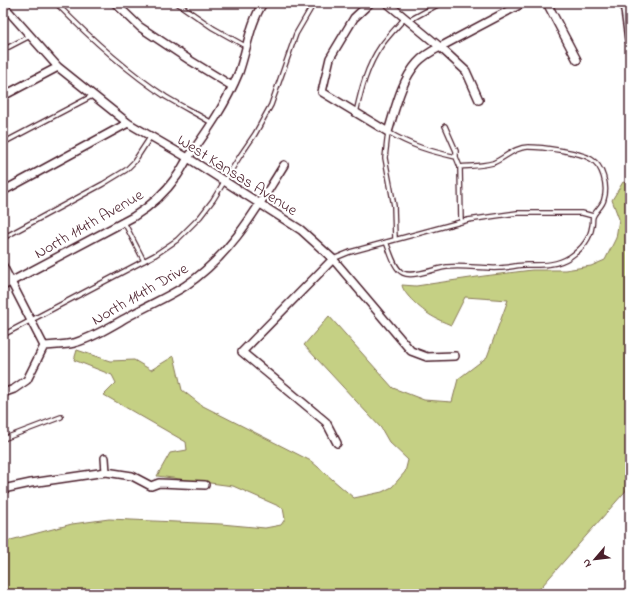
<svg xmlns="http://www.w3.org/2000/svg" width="633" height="597" viewBox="0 0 633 597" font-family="'Indie Flower',sans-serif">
<rect width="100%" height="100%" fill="#fff"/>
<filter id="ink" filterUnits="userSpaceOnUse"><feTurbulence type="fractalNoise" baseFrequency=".025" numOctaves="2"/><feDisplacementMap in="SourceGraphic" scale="8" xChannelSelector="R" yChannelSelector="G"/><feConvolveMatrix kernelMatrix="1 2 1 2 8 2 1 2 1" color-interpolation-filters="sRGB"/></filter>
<g filter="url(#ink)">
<path fill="#c5d084" stroke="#887858" d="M623,182L630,184V486L535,594H3V542L72,524L109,519L221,524L265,528L281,525L285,519L283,508L233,486L157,476L170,453L187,450L186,442L104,395L116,383L112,375L74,360L77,350L110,361L134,360L151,370L174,356L182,390L201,405L311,461L354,498L382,492L392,487L405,472L408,460L389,442L381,428L304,345L329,316L393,388L424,400L452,402L458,379L487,357L508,300L465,297L451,325C444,322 436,319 430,315C422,310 403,294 402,285L416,286L484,276L532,270H565L591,266L605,260L616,238L619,219L612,200Z"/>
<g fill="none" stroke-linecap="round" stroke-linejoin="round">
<g stroke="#4a1f2b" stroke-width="6">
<path id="service" d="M56,3C90,38 125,70 166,97C181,106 197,114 212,123
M177,3L213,28L247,47
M408,21L441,3
M3,50L30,36
M356,113C361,90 367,66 381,46C388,36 397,27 405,18
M445,126L456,151V157
M3,143L94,95
M124,222L144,261
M3,238L103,184L126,170L134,162L151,136
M395,239L394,206L385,158L388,132C412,146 429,151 456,157L460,167L461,222
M386,242C390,251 394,269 403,273C413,278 437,268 447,267C465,265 482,269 499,268C508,268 517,265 526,265C542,265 556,266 570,257C582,249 590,240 592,226C593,223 592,220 593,217C595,211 603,206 604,199C608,186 603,166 591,159C580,152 542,147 528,147C515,147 505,158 493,163C483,166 470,166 460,167
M333,259L350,252L468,220L517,213H582L593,216
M3,335L155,255L177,240L200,217L213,200L240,156L255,134L271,105L296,34L314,3
M3,439L61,417"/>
</g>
<g stroke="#4a1f2b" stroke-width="10">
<path id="minor" d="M115,3L140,27L191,61L232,86
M370,3L354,18L330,58L322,92L388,132C395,110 401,81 417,63C423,56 432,51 440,47L523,3
M387,3L440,47L466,71L479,100
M547,3L577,60
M3,5L58,67L128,123L188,158L301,230L333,259L411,351L427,357L455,356
M3,96L58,67
M3,191L128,123
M333,259L242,352L326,422L337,443
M3,266L44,346
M3,286L133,217C151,206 165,193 177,176C182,169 185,162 190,155C210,127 226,104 239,72C247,49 250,23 263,3
M44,346C54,345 65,345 74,343C95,337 113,325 131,315C149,305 168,297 185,286C230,256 256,210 284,165
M3,393L14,389L27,380L44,346
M105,458L106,472
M3,489L31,483L106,472L132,476L151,486L159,483L205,485"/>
</g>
<g stroke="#4a1f2b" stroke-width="12">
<path id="tertiary" d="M625,3L630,40"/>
</g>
<use href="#service" stroke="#fff" stroke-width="3.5"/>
<use href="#minor" stroke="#fff" stroke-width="7"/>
<use href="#tertiary" stroke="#fff" stroke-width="9"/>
</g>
</g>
<g text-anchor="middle" stroke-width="4" stroke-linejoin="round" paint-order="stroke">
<g font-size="16" fill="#4a1f2b" stroke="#fff">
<text transform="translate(238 174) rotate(32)" y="6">West Kansas Avenue</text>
<text transform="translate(88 223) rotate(-30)" y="6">North 114th Avenue</text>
<text transform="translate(139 293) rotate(-30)" y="6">North 114th Drive</text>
</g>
</g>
<rect width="633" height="597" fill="none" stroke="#fff" stroke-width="16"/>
<rect x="8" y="8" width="617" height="581" fill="none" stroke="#4a1f2b" stroke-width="1.5" filter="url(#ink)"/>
<g transform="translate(595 559) rotate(242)" stroke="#ffffff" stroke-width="3" paint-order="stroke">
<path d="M0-3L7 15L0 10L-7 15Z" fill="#4a1f2b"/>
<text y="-6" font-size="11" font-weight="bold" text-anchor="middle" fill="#4a1f2b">N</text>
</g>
</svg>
